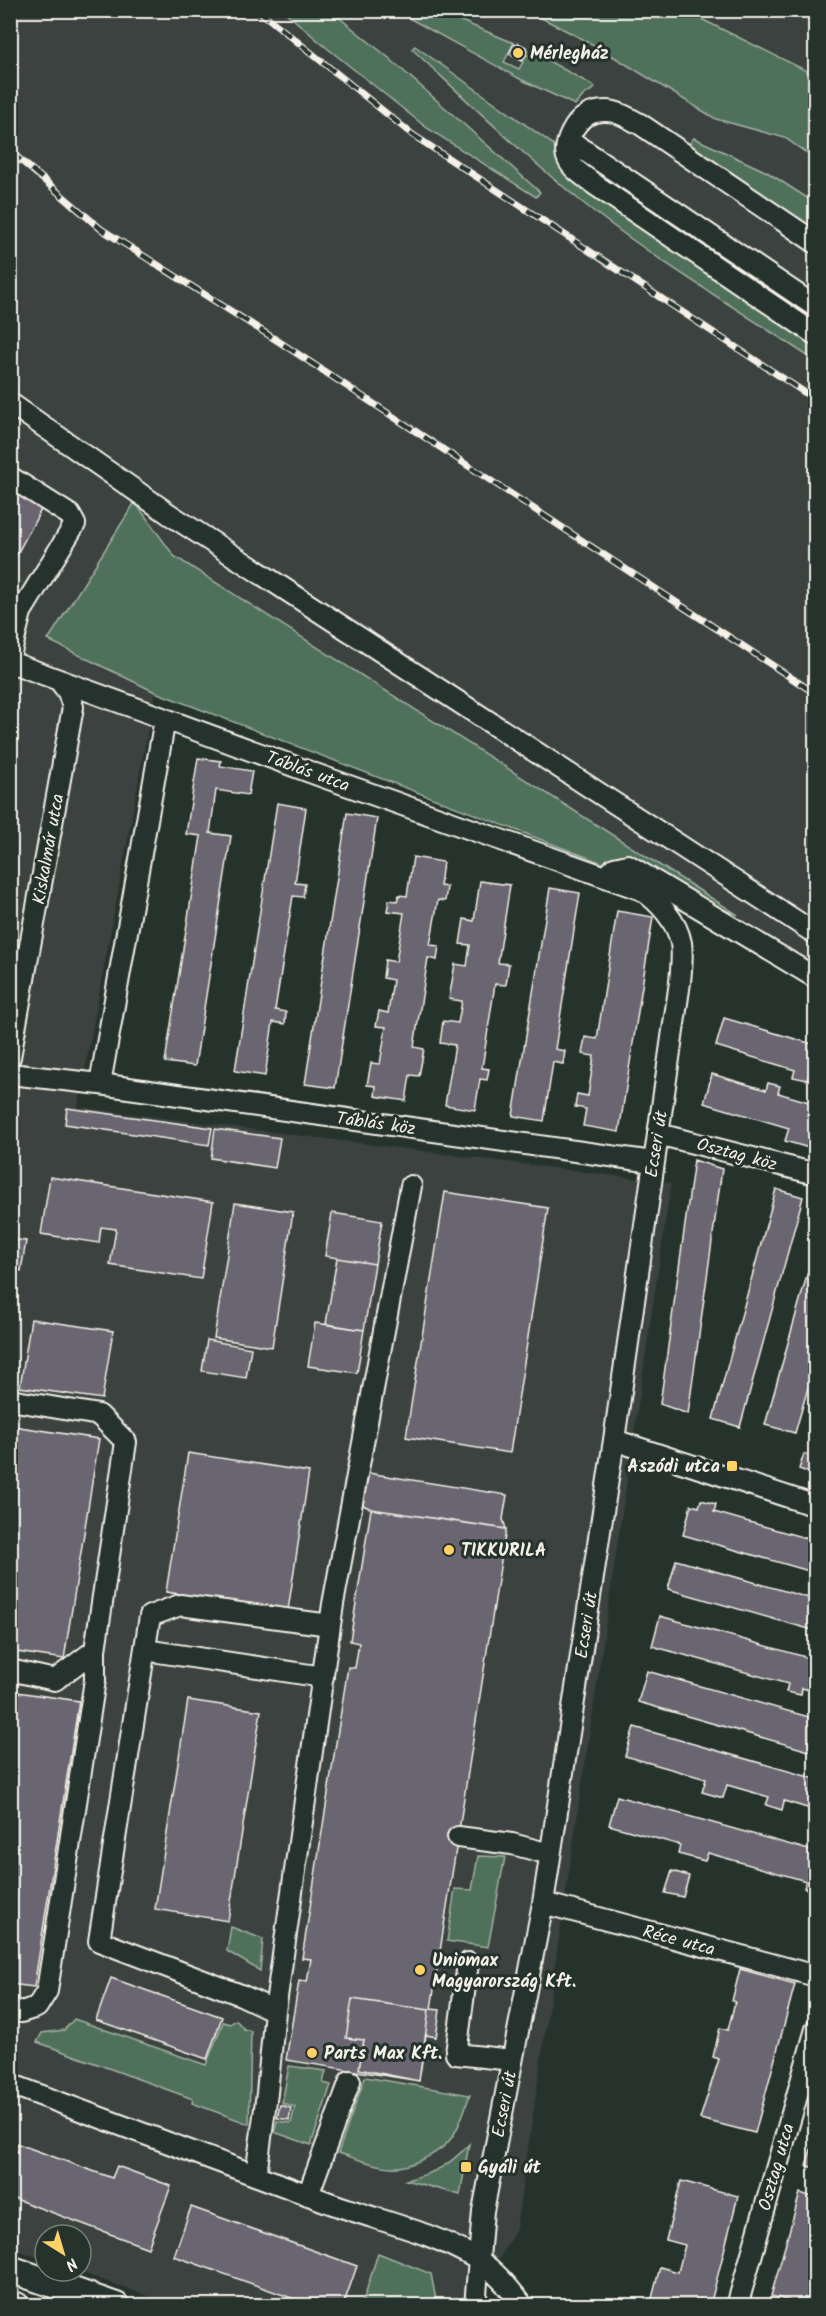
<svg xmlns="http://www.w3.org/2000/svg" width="826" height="2316" viewBox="0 0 826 2316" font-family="Kalam,sans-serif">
<rect width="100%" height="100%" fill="#26332d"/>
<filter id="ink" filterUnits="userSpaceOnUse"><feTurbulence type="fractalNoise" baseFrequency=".0167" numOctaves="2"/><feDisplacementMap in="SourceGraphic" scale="12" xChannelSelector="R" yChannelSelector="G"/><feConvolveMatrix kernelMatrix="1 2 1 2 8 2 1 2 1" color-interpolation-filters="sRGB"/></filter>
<g filter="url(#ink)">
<path fill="#3b4241" d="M11,11H815V965L173,556L135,502L48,639L155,692L78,1107L671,1183L516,2229L473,2305H174L77,2271H81V2235H45V2260L11,2248Z"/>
<path fill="#50715b" stroke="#a2b1a2" stroke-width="1.5" d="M284,11H331L389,58L540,192L536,197L427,128L322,44Z
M396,11H437L514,43L504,62L519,69L527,55H538L594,86L595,88L584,95L575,105L522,80Z
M528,11H685L815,75V159L785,138L716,119L596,46Z
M415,46L554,145L556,156L562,166L815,341V361C741,311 663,265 592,210C529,161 471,104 412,49Z
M694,138L767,172L815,203V230L689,144Z
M135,502L174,556L738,915L155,692L48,640Z
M478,1856L505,1857L488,1947L447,1941L455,1889L472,1890Z
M231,1927L263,1939L260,1971L227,1951Z
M74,2019L206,2065L223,2022L230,2024L236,2020L244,2029L251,2031L249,2124L192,2103L193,2099L37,2042L42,2033L64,2030Z
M289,2066L326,2071L323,2083L331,2085L311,2145L274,2132L277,2121L291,2123L295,2107L282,2103Z
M365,2077L470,2095C464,2110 460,2128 449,2141C438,2154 408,2169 391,2167C373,2166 355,2158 338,2153Z
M469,2144L460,2195L406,2180C435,2173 449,2166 469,2144Z
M378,2253L431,2274L437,2305H362Z"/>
<path fill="#6b6671" stroke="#f4f1e8" stroke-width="1.5" d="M518,43L526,47L527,52L522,61L509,54L513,45Z
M12,490L43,506L10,567V493Z
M198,758L221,761L220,766L252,771L248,795L216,790L210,833L231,836L195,1066L165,1062L201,836L186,834Z
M277,803L306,808L295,883L305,884L303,897L293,896L275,1010L286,1012L285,1024L273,1022L265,1076L235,1071Z
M347,813L377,818L335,1088L305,1084Z
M413,857L443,862L440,886L447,887L445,901L438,900L430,945L439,946L437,960L428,958L414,1047L424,1049L419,1076L410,1075L406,1101L375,1096L376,1086L367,1085L371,1063L380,1064L386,1027L376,1026L379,1011L388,1013L393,980L383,978L385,960L396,962L404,913L387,911L389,900L397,901L399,895L407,896Z
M480,881L510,885L498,963L509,964L506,985L495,984L482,1068L489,1069L487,1080L480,1079L475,1110L445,1105L455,1045L440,1043L443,1021L458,1023L462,1001L449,999L455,964L467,966L470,945L460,944L464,919L474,921Z
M550,888L580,893L555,1049L565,1051L563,1064L553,1062L544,1121L513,1116Z
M617,911L653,917L619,1132L583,1126L586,1109L575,1107L577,1094L588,1096L594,1056L582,1054L585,1037L597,1039Z
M724,1018L816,1045V1076L809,1074L807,1080L793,1077L795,1070L716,1046Z
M712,1074L766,1090L768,1083L780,1086L778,1093L816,1104V1136L812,1135L809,1148L785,1141L789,1128L704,1103Z
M67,1108L212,1128L209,1145L65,1124Z
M215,1129L280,1138L275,1168L211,1158Z
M694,1160L722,1169L688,1414L660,1404Z
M50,1177L213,1202L201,1279L110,1265L116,1229L101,1227L99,1243L41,1234Z
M776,1189L803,1197L740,1427L713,1419Z
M445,1192L548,1208L510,1453L406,1437Z
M235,1203L293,1212L272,1347L214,1338Z
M332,1213L382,1221L375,1264L325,1256Z
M10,1239L26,1241L21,1271L10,1269Z
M816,1243V1360L795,1433L765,1425Z
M337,1258L375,1264L364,1330L326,1324Z
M31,1319L113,1331L102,1399L20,1387Z
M315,1323L364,1330L357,1373L308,1366Z
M207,1340L251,1348L246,1378L202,1371Z
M13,1426L99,1439L64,1659L10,1651V1443Z
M188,1453L309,1472L288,1610L166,1592Z
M804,1454L816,1458V1475L799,1469Z
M368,1473L507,1495L503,1519L506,1529L371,1509L363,1505Z
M701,1500L716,1504L714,1512L816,1541V1573L683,1535L691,1505L699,1507Z
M371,1509L506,1529L431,2009L440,2010L436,2037L426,2035L419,2081L286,2060L299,1981L307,1982L311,1959L302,1958L348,1667L355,1668L359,1643L350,1641Z
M676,1560L816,1600V1631L668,1589Z
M660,1616L816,1660V1692L802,1688L801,1695L786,1692L788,1684L652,1646Z
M647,1671L816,1719V1753L638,1702Z
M10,1691L79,1701L34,1987L10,1984Z
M188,1700L261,1711L228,1921L155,1909Z
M634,1727L816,1779V1817L813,1816L814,1810L784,1801L782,1810L766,1805L769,1797L727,1785L723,1798L702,1792L706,1779L625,1756Z
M617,1796L816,1852L814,1891L804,1888L806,1881L708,1853L705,1861L678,1854L680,1845L609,1825Z
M672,1871L689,1876L683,1897L665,1893Z
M740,1969L795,1984L755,2133L700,2119L719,2059L713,2057L720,2028L728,2030L735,2002L732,2001Z
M111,1978L222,2017L207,2059L96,2020Z
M352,1999L429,2010L419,2081L359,2069L364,2040L346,2038Z
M280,2105L291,2108L289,2120L277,2118Z
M816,2133V2168L806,2166Z
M10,2141L112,2178L117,2166L171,2186L148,2248L10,2197Z
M681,2181L738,2196L710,2306H650L660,2267L678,2272L685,2245L666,2240Z
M800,2193L816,2198V2268L805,2305L771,2296Z
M191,2207L357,2266L343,2306H314L174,2256Z"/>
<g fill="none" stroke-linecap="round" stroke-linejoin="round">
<g stroke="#f4f1e8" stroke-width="24">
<path id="minor" d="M569,140L816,307
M816,243L640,124C632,120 623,114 614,112C606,110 593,111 586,116C575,122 563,144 567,157C571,169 584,176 594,184L816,335
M10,403L169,514L816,934
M10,477L70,515L75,524L21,612L10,656
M10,662L318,775L642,890C659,902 677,921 681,943C683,955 681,970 680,982L614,1440L543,1903L483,2211L475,2306
M607,877L614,868L628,865L816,978
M10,1057L73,707L68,692L59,680
M10,1074L100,1084L653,1162
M100,1084L165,719
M658,1134L816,1174
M10,1400L99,1415L126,1442L95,1650V1680L47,1991L37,2007L21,2012L10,2008
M614,1440L816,1506
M145,1650L323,1677
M10,1670L55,1680L95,1650
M458,1837L512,1844L550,1854
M543,1903L816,1976
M468,1963L456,2054L512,2060
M275,2011L241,1995L99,1941L150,1616L180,1605L330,1625
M10,2084C117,2123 223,2164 330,2203C379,2221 430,2231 475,2258C495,2270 509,2288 523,2306
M256,2175L267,2093L275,2011L333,1604L411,1186
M308,2195L350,2081
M737,2306L816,2029"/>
</g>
<g stroke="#f4f1e8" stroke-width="30">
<path id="major" d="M10,2269L116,2306
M10,2303L16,2306"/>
</g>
<use href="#minor" stroke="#26332d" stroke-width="20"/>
<use href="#major" stroke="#26332d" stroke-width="26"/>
<g stroke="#f4f1e8" stroke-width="7">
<path id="rail" d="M258,10L413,135L816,400
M10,151L101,229L278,341L816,694"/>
</g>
<use href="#rail" stroke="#26332d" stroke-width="4.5" stroke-dasharray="14" stroke-linecap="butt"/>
</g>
</g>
<g fill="#ffd166" stroke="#26332d" stroke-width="2">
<circle cx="518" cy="53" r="6"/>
<rect x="726" y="1460" width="12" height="12" rx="3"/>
<circle cx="449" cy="1550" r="6"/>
<circle cx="420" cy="1970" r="6"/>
<circle cx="312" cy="2053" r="6"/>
<rect x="460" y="2161" width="12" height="12" rx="3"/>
</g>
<g text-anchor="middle" stroke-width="6" stroke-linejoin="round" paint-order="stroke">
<g font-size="18" font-weight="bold" fill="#f4f1e8" stroke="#26332d" text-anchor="start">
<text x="530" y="59">Mérlegház</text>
<text x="720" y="1472" text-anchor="end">Aszódi utca</text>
<text x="461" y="1556">TIKKURILA</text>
<text x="432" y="1966">Uniomax<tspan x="432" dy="21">Magyarország Kft.</tspan></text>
<text x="324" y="2059">Parts Max Kft.</text>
<text x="478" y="2173">Gyáli út</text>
</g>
<g font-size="18" fill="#f4f1e8" stroke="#26332d">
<text transform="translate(308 771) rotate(20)" y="6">Táblás utca</text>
<text transform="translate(48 849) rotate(-80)" y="6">Kiskalmár utca</text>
<text transform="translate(376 1123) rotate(8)" y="6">Táblás köz</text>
<text transform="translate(656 1144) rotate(-81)" y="6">Ecseri út</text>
<text transform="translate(737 1154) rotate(15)" y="6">Osztag köz</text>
<text transform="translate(586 1625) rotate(-81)" y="6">Ecseri út</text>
<text transform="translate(679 1940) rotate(15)" y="6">Réce utca</text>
<text transform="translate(504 2104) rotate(-79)" y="6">Ecseri út</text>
<text transform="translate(776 2167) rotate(-74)" y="6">Osztag utca</text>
</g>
</g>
<rect width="826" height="2316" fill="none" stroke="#26332d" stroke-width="36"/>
<rect x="18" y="18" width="790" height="2280" fill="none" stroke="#f4f1e8" stroke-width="2" filter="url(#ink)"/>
<g transform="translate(63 2253) rotate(143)"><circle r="28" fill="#26332d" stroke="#787f78" stroke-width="1.5"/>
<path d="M0-4.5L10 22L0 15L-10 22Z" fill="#ffd166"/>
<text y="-9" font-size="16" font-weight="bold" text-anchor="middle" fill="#f4f1e8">N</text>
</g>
</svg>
